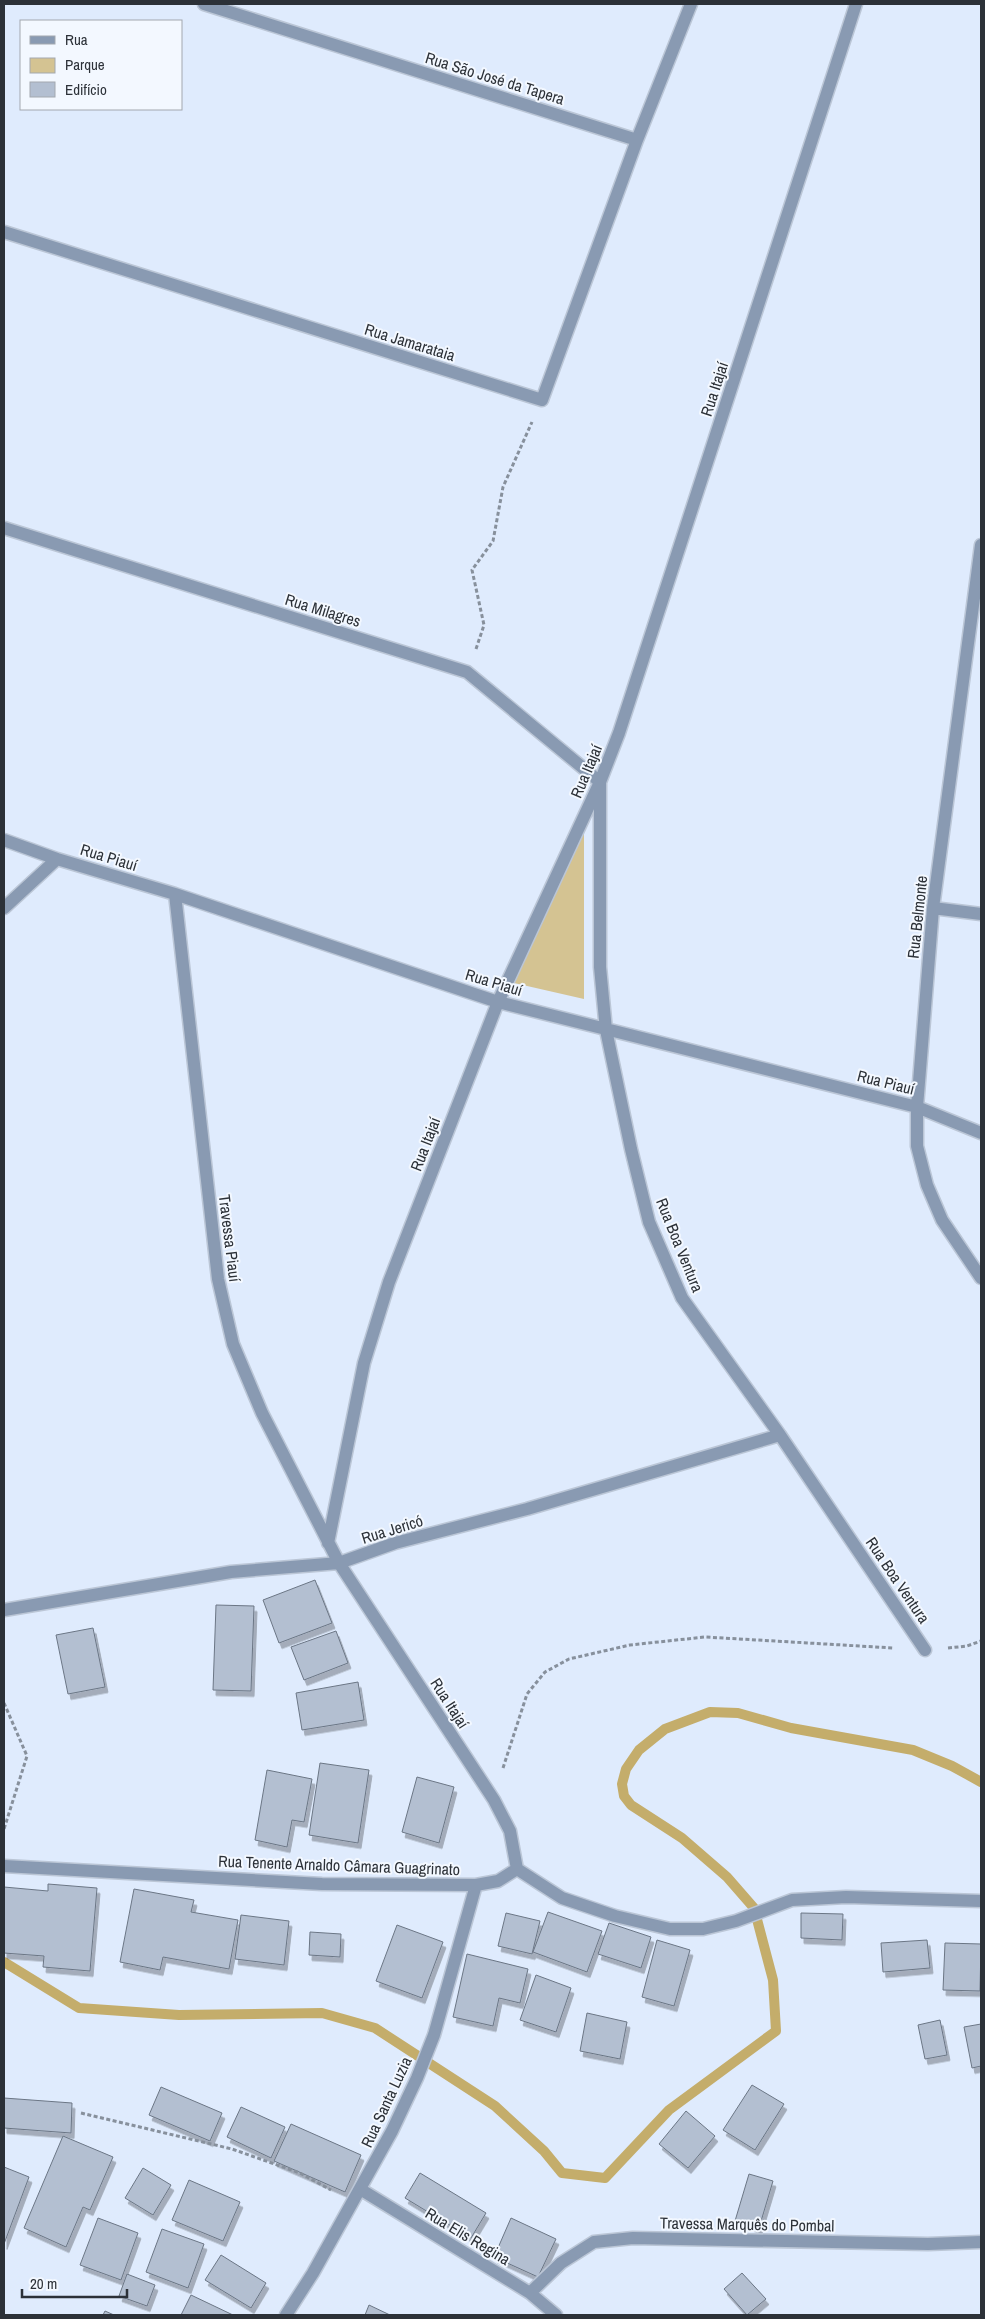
<svg xmlns="http://www.w3.org/2000/svg" width="985" height="2319" viewBox="0 0 985 2319" font-family="'Archivo Narrow',sans-serif">
<defs>
<filter id="shadow"><feDropShadow dx="3" dy="5.5" stdDeviation="0" flood-color="#0004"/></filter>
</defs>
<rect width="100%" height="100%" fill="#dfebfd"/>
<path fill="#d4c392" d="M584,827V999L514,983Z"/>
<g fill="none" stroke-linecap="round" stroke-linejoin="round">
<path stroke="#c4ad6b" stroke-width="10" d="M4,1962L79,2008L179,2015L322,2013L375,2028L495,2106L544,2151L562,2173L605,2178L669,2110L776,2031L773,1980L754,1908L727,1877L682,1838L631,1805L624,1796L622,1784L626,1769L639,1750L665,1729L710,1712L738,1713L791,1728L913,1750L952,1766L981,1782"/>
</g>
<path fill="#b3bfd1" stroke="#6b7685" filter="url(#shadow)" d="M315,1580L332,1623L279,1643L263,1600Z
M216,1605L254,1606L251,1691L213,1690Z
M93,1628L105,1687L68,1694L56,1635Z
M336,1631L348,1663L304,1680L291,1647Z
M358,1682L364,1720L302,1730L296,1693Z
M320,1763L369,1770L358,1843L309,1835Z
M267,1770L312,1779L304,1822L292,1820L287,1847L255,1840Z
M417,1777L454,1787L439,1843L402,1832Z
M48,1884L97,1888L90,1971L43,1967L44,1956L4,1953V1887L48,1891Z
M134,1889L194,1900L191,1912L238,1920L229,1969L163,1957L160,1970L120,1962Z
M548,1912L602,1931L587,1972L533,1952Z
M506,1913L540,1921L532,1954L498,1946Z
M801,1913L843,1914L842,1940L801,1938Z
M241,1915L289,1921L284,1965L235,1959Z
M609,1923L651,1937L641,1968L598,1954Z
M397,1925L443,1942L422,1998L376,1981Z
M310,1932L341,1934L340,1957L309,1955Z
M657,1940L690,1950L674,2006L642,1997Z
M927,1940L930,1968L883,1972L881,1943Z
M945,1943L981,1944L980,1991L943,1990Z
M467,1954L528,1969L520,2003L499,1998L493,2026L453,2017Z
M536,1975L571,1988L556,2032L520,2020Z
M587,2013L627,2022L620,2059L580,2051Z
M940,2020L947,2055L925,2059L918,2025Z
M981,2024V2066L972,2068L964,2027Z
M752,2085L784,2104L755,2150L723,2130Z
M161,2087L222,2113L210,2141L149,2115Z
M4,2098L72,2103L71,2133L4,2128Z
M241,2107L285,2127L271,2158L227,2137Z
M686,2111L715,2136L688,2168L659,2144Z
M291,2124L361,2155L345,2192L274,2161Z
M63,2136L113,2157L90,2210L83,2207L66,2247L24,2228Z
M4,2167L29,2177L4,2244Z
M143,2168L171,2185L153,2215L125,2198Z
M420,2173L486,2213L471,2238L405,2198Z
M749,2174L773,2181L759,2228L735,2221Z
M189,2180L240,2202L223,2241L172,2220Z
M98,2218L138,2233L121,2280L80,2265Z
M511,2218L556,2239L538,2277L494,2257Z
M162,2229L204,2244L188,2288L146,2272Z
M221,2255L266,2283L251,2308L205,2280Z
M742,2273L766,2299L747,2315L724,2289Z
M127,2274L155,2285L147,2306L119,2296Z
M191,2295L233,2315H181Z
M369,2305L390,2315H365Z
M105,2311L114,2315H103Z"/>
<g fill="none" stroke-linecap="round" stroke-linejoin="round">
<g stroke="#bbc6d6" stroke-width="15">
<path id="street" d="M204,4L637,140L691,4
M4,232L542,400L637,140
M4,528L467,672L600,782V967L606,1030L631,1149L649,1222L682,1298L780,1435L925,1650
M981,545L933,908L917,1107V1146L927,1185L942,1220L981,1278
M4,840L57,859L175,894L498,1002L917,1107L981,1133
M175,894L218,1279L233,1344L262,1413L339,1563L494,1800L510,1831L517,1869
M4,908L57,859
M933,908L981,914
M328,1543L364,1363L389,1282L498,1002L600,782L619,733L856,4
M4,1610L231,1572L339,1563L395,1543L527,1509L780,1435
M4,1866L322,1884L476,1885L498,1881L517,1869L562,1898L615,1916L670,1929H703L736,1921L792,1900L846,1897L981,1901
M360,2189L530,2293L556,2315
M530,2293L561,2263L594,2242L633,2238L928,2244L981,2242
M286,2315L313,2273L392,2131L417,2078L434,2035L476,1885"/>
</g>
<path stroke="#87909c" stroke-width="3" stroke-dasharray="4 2.5" stroke-linecap="butt" d="M476,649L484,625L472,570L493,541L503,487L532,422
M948,1648L967,1646L981,1641
M4,1703L27,1756L4,1829
M503,1768L527,1694L545,1672L569,1659L630,1645L705,1637L894,1648
M81,2113L232,2149L300,2173L331,2190"/>
<use href="#street" stroke="#899ab2" stroke-width="12"/>
</g>
<g text-anchor="middle" stroke-width="4" stroke-linejoin="round" paint-order="stroke">
<g font-size="16" fill="#2c3138" stroke="#f3f8ff">
<text transform="translate(495 78) rotate(17)" y="6">Rua São José da Tapera</text>
<text transform="translate(410 342) rotate(17)" y="6">Rua Jamarataia</text>
<text transform="translate(714 389) rotate(-72)" y="6">Rua Itajaí</text>
<text transform="translate(323 610) rotate(17)" y="6">Rua Milagres</text>
<text transform="translate(586 771) rotate(-67)" y="6">Rua Itajaí</text>
<text transform="translate(109 857) rotate(17)" y="6">Rua Piauí</text>
<text transform="translate(917 917) rotate(-84)" y="6">Rua Belmonte</text>
<text transform="translate(494 982) rotate(17)" y="6">Rua Piauí</text>
<text transform="translate(886 1082) rotate(14)" y="6">Rua Piauí</text>
<text transform="translate(425 1144) rotate(-69)" y="6">Rua Itajaí</text>
<text transform="translate(230 1238) rotate(83)" y="6">Travessa Piauí</text>
<text transform="translate(680 1245) rotate(68)" y="6">Rua Boa Ventura</text>
<text transform="translate(392 1529) rotate(-17)" y="6">Rua Jericó</text>
<text transform="translate(898 1580) rotate(56)" y="6">Rua Boa Ventura</text>
<text transform="translate(450 1703) rotate(57)" y="6">Rua Itajaí</text>
<text transform="translate(339 1865) rotate(2)" y="6">Rua Tenente Arnaldo Câmara Guagrinato</text>
<text transform="translate(386 2102) rotate(-65)" y="6">Rua Santa Luzia</text>
<text transform="translate(747 2224) rotate(1)" y="6">Travessa Marquês do Pombal</text>
<text transform="translate(468 2236) rotate(31)" y="6">Rua Elis Regina</text>
</g>
</g>
<rect width="985" height="2319" fill="none" stroke="#2c3138" stroke-width="10"/>
<rect x="20" y="20" width="162" height="90" fill="#f3f8ff" stroke="#a3a8af"/>
<rect x="30" y="36" width="25" height="8" fill="#899ab2" stroke="#a3a8af"/>
<text x="65" y="45" font-size="15" fill="#2c3138">Rua</text>
<rect x="30" y="58" width="25" height="15" fill="#d4c392" stroke="#a3a8af"/>
<text x="65" y="70" font-size="15" fill="#2c3138">Parque</text>
<rect x="30" y="82" width="25" height="15" fill="#b3bfd1" stroke="#a3a8af"/>
<text x="65" y="95" font-size="15" fill="#2c3138">Edifício</text>
<path d="M22 2289v8h105v-8" fill="none" stroke="#2c3138" stroke-width="2.5"/>
<text x="30" y="2289" font-size="15" fill="#2c3138" stroke="#f3f8ff" stroke-width="4" paint-order="stroke">20 m</text>
</svg>
